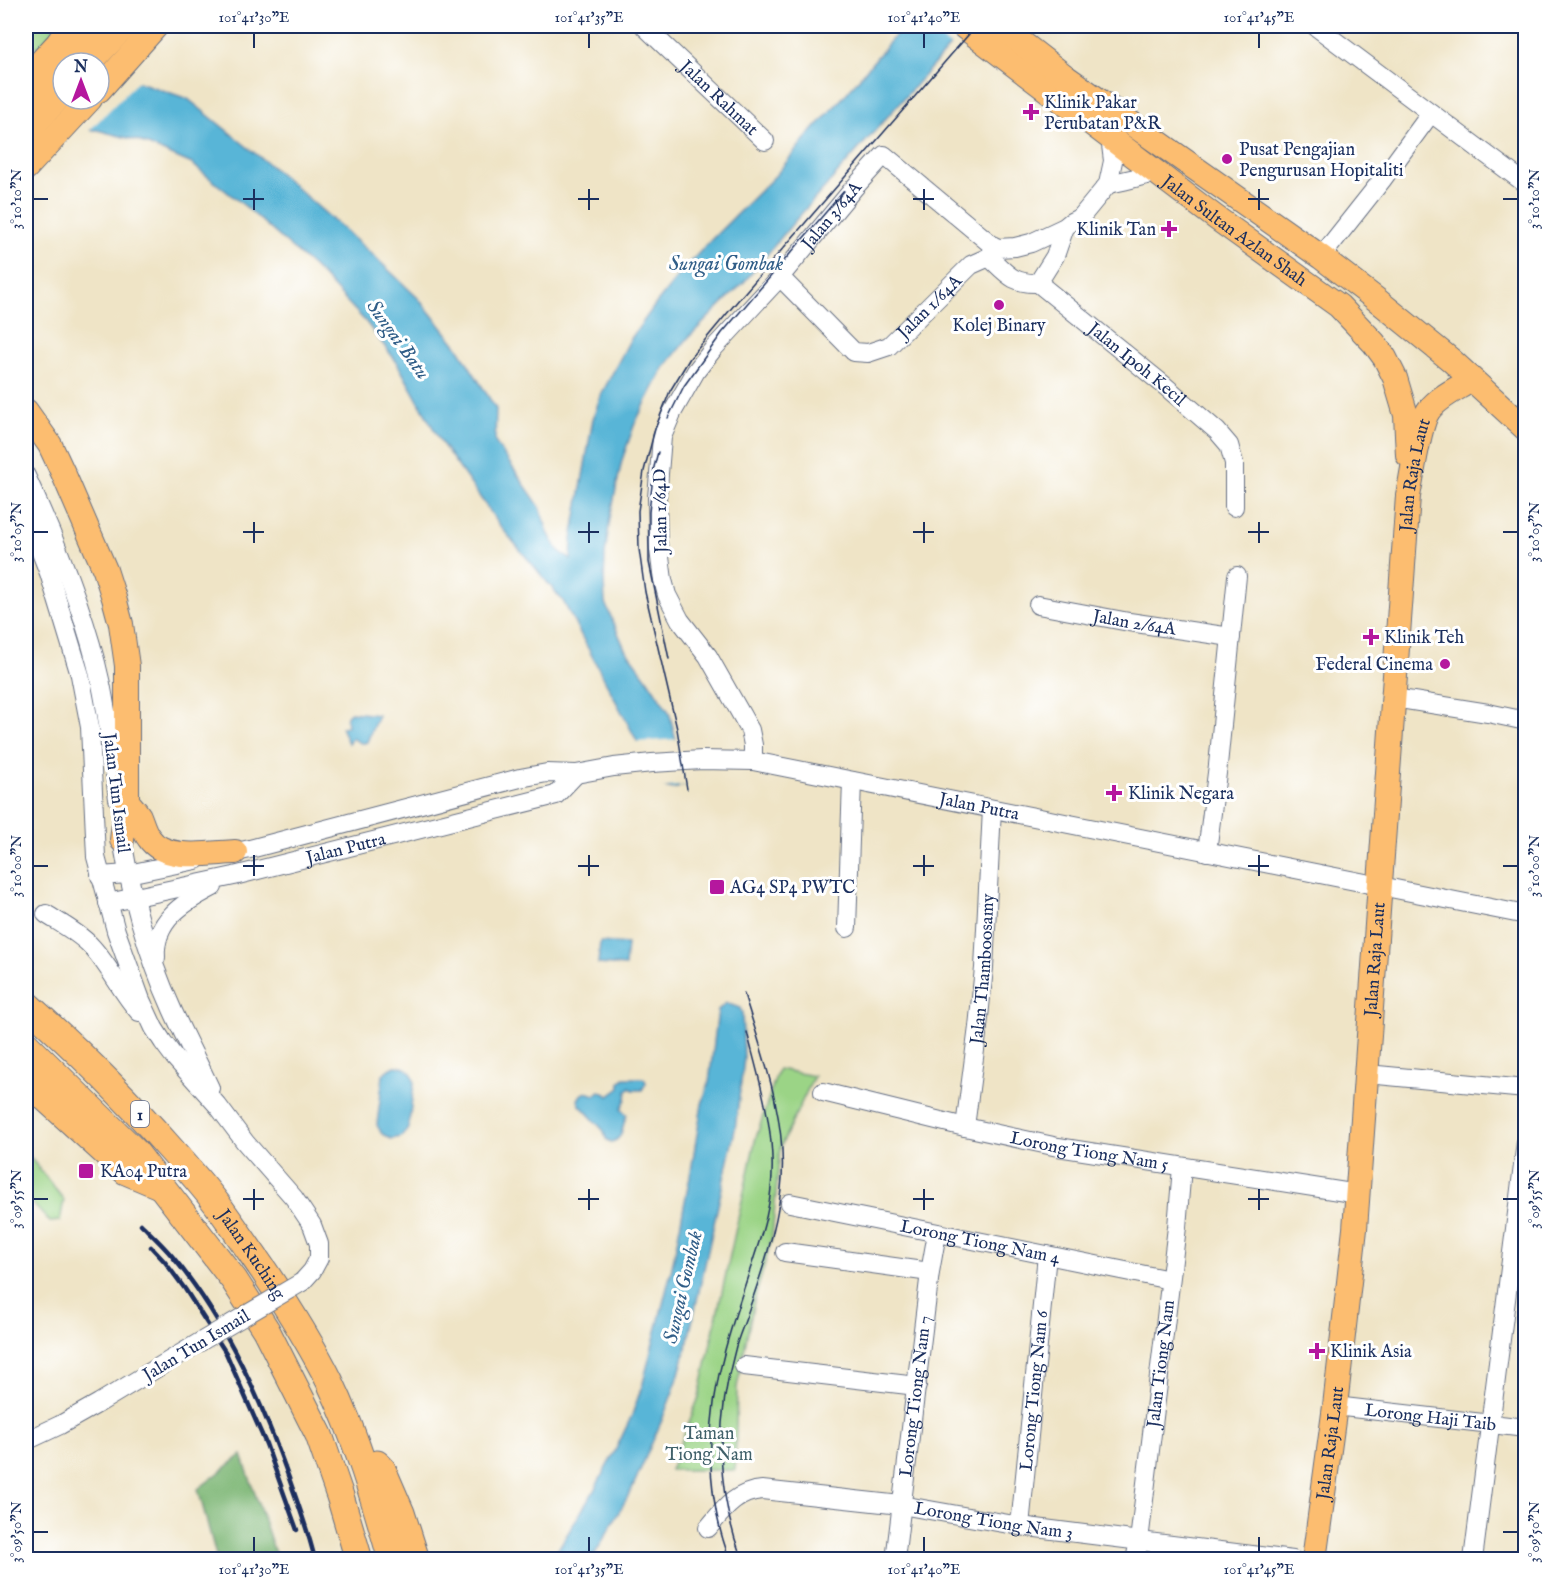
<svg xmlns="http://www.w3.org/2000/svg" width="1551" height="1585" viewBox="0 0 1551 1585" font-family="'IM FELL English',serif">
<rect width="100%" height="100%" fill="#fff"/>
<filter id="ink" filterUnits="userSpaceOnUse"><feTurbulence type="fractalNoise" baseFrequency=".0167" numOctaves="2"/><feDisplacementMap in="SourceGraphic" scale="12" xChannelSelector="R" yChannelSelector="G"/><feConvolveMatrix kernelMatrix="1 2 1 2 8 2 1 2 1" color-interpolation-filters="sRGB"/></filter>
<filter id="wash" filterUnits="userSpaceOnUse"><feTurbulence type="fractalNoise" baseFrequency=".008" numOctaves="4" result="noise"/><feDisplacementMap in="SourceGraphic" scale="24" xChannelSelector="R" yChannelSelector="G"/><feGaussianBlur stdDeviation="1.35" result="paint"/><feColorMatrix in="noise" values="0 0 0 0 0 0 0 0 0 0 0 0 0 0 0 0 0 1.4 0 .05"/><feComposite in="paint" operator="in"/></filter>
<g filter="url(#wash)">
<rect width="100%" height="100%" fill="#efe4c6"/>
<path fill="#9bd486" stroke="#5b8272" stroke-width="1.5" d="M26,26H58L41,46L26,48Z
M778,1069L814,1076L780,1148L772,1238L754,1301L737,1387L735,1470H670L699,1397L755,1141Z
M26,1152L64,1200L60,1221L50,1222L26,1197Z"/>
<path fill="#7cb673" stroke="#4c7268" stroke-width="1.5" d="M242,1455L277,1559H217L198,1489Z"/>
<path fill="#59b5d7" stroke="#3a729a" stroke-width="1.5" d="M903,26H968L794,222L745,281L688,338L664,368L635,423L622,460L610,518L605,554L604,582L605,603L625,649L646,677L669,712L687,784L674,789L654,785L639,745L563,601L501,527L441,442L396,361L366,322L320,273L246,207L192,164L139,141L97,130H26L63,99H99V75L139,82L188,99L283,176L375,257L419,299L457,346L496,409L495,442L540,507L548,533L558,550L571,560L572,539L593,419L600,397L630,340L655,305L682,271L712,239L777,174L805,139L846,94Z
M351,712L378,715L367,742C361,745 357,741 352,738L348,743L341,727L347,726C346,720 345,715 351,712Z
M600,942L627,944L625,966L598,964Z
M726,1003L740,1008L742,1013L744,1059L735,1129L687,1345L677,1381L662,1420L631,1491L592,1559H552L592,1494L615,1451L632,1415L643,1383L671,1272L691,1171L702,1104L709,1083L718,1010Z
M395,1066C406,1066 414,1072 414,1084L408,1129L401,1137L391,1139L382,1134L377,1125L383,1075L386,1071Z
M625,1078H643L645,1080L646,1083L642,1090H633L630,1087L627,1091L626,1099L621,1109L627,1115C621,1126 624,1140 611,1142L606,1139L604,1131L580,1105L578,1100C582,1090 587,1092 595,1095L600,1091L609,1096L620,1088C619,1083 620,1080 625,1078Z"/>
<path fill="#efe4c6" d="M924,26H971L953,48Z
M26,62L63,99H99V72L140,79L87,133H26Z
M679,739L690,785L657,788L652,787L634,742Z"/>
</g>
<g filter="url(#ink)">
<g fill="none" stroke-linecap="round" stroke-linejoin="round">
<g stroke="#656e82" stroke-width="20">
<g id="minor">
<path id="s1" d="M644,26L765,141"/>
<path d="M1315,26L1526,184"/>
<path d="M1108,184C1125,181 1141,176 1158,173"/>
<path id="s2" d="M989,257C1007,274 1013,284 1038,283L1165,386L1217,431L1229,445L1234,463V507"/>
<path d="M1321,257L1382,180L1431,113"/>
<path id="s3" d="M780,277L854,352L868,353L889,346L971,265L989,257L998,248L1015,247L1031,243L1065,227L1071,222L1081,217L1108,184L1113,161L1110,137"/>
<path d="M1038,283L1055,256L1065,227"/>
<path d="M26,476C56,541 86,615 101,684C109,722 113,760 118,799"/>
<path d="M26,514L49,573L80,675L90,727L96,857L116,931L141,1000L154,1028L163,1042L175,1058L218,1106L245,1142L294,1198L312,1225L319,1244V1258L312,1271L302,1282"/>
<path id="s4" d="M1038,605L1129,622L1231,637"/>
<path d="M1394,698L1488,713L1526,721"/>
<path id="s5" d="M753,761V745L750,730L708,656L680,620L667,595L663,580L658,542L657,498L662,437L672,413L696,371L714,348L780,277L854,188L884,155L992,245L998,248"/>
<path d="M121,829C128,888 148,956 172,1009C184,1036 198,1062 210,1088"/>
<path d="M1207,852L1218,765L1237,576"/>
<path id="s6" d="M223,855L250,849L520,778L547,773L576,774L614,767L652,763L702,760L753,761L1526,915"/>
<path d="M100,876L128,874L196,860"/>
<path id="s7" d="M108,903L234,876L556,795L576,774"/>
<path d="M46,914C60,923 77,932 89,944C109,964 120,991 139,1012"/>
<path d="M847,928L852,781"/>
<path d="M156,958C153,921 184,902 213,887"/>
<path d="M1367,1074L1526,1089"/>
<path id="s8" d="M823,1092L965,1127L1058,1147L1358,1194"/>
<path id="s9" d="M965,1127L978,1027L984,968L992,809"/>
<path id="s10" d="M790,1203L1170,1280"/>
<path d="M785,1252L930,1272"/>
<path d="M744,1366L917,1386"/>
<path id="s11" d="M1335,1406L1526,1428"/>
<path d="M26,1441L60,1425L99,1403L200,1342"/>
<path id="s12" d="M1020,1526L1047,1255"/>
<path id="s13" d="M708,1528C724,1509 736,1492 762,1490L901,1505L1020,1526L1293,1560"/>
<path id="s14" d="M895,1560L930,1272L937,1233"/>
<path id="s15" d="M1135,1560L1139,1541L1177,1227L1182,1167"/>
<path d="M1473,1560L1526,1142"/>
</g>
</g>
<g stroke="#656e82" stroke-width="26">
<g id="major">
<path id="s16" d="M963,26L1215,217L1339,306L1374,343L1385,358L1395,378L1406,415L1408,455"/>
<path d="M1000,26L1067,78L1321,257L1377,300L1451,360L1526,429"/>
<path d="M66,63L103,26"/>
<path d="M90,63L125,26"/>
<path d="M26,78L58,43L70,26"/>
<path d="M99,90L156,26"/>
<path d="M26,104L59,71L63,64"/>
<path d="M26,134L63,93"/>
<path d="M26,168L90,99"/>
<path d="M26,411L50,445L64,475L105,570L114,598L121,624L127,666V801L122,840"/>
<path d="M127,801C131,806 136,811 139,816C142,823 144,832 149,838C164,862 210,853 235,852"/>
<path id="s17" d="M1314,1560L1335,1406L1355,1229L1408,496C1412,477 1419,423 1429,410C1439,397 1457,389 1471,380"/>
</g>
</g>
<g stroke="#656e82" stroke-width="29">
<g id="highway">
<path id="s18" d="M26,1004C75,1048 123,1095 167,1145C184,1164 201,1183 217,1204C233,1226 248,1248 264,1271C287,1306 310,1342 329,1380C356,1436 375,1500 392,1560"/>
<path d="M26,1045L135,1152L234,1280L266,1330L319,1435L340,1496L359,1560"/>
<path d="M26,1080L126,1171L159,1185"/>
<path d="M377,1464L382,1469L401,1513L416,1560"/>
</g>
</g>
<use href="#minor" stroke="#fff" stroke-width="18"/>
<use href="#major" stroke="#fcbd6f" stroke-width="24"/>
<use href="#highway" stroke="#fcbd6f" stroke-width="27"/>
<path stroke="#1b2f5e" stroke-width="1.5" d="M668,418L684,386L722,333L844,191
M658,452L654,467L649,512V562L669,659
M687,789L677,729L645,592L639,549L638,511L644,471L655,429L670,391L690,358L740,298L976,26
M730,1560C704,1493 706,1418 725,1350C731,1328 738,1306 745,1285C755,1253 768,1221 771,1188C777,1136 760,1083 747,1032
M742,1560C716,1490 715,1422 735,1350C738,1337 744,1325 748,1312C762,1272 776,1231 781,1189C789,1125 763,1055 744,994"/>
<path stroke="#1b2f5e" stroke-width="4.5" d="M141,1224C151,1234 163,1245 172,1256C227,1322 262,1402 290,1481C299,1507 309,1533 315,1560
M151,1247L165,1262L185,1289L226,1353L266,1444L297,1530"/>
<g stroke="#656e82" stroke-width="20" stroke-linecap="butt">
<path id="minor-bridge" d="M200,1342L302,1282"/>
</g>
<use href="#minor-bridge" stroke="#fff" stroke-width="18"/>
</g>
</g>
<path fill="none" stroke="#1b2f5e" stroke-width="2" d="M254,33V48M589,33V48M924,33V48M1259,33V48M254,189V210M589,189V210M924,189V210M1259,189V210M33,199H48M243,199H264M578,199H599M913,199H934M1248,199H1269M1503,199H1518M254,522V543M589,522V543M924,522V543M1259,522V543M33,532H48M243,532H264M578,532H599M913,532H934M1248,532H1269M1503,532H1518M254,855V876M589,855V876M924,855V876M1259,855V876M33,866H48M243,866H264M578,866H599M913,866H934M1248,866H1269M1503,866H1518M254,1189V1210M589,1189V1210M924,1189V1210M1259,1189V1210M33,1199H48M243,1199H264M578,1199H599M913,1199H934M1248,1199H1269M1503,1199H1518M33,1532H48M1503,1532H1518M254,1537V1552M589,1537V1552M924,1537V1552M1259,1537V1552"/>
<g fill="#b5179e" stroke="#fff" stroke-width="2">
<path d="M1028 103h6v6h6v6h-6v6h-6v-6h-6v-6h6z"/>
<circle cx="1227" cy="159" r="6"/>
<path d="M1166 220h6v6h6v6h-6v6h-6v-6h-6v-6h6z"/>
<circle cx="999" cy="305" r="6"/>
<path d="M1368 628h6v6h6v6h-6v6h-6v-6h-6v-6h6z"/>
<circle cx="1445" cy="664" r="6"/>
<path d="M1111 784h6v6h6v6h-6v6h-6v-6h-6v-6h6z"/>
<rect x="709" y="879" width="16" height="16" rx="3"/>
<rect x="78" y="1163" width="16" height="16" rx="3"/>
<path d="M1314 1342h6v6h6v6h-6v6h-6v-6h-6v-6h6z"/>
</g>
<g text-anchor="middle" stroke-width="6" stroke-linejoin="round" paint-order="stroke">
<rect fill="#fff" stroke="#5f6d8e" stroke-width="1.5" x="131" y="1101" width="18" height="26" rx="4.5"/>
<g font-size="16" font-weight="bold" fill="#1b2f5e">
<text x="140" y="1120">1</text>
</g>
<g font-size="18" fill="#1b2f5e" stroke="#fff">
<text dy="6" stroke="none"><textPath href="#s1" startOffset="104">Jalan Rahmat</textPath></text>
<text dy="6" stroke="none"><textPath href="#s5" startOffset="630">Jalan 3/64A</textPath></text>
<text dy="6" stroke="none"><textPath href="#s16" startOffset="340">Jalan Sultan Azlan Shah</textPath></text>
<text dy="6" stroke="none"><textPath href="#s3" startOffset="198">Jalan 1/64A</textPath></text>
<text dy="6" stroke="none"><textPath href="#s2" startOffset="186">Jalan Ipoh Kecil</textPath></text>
<text dy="6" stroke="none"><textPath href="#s17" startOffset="1090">Jalan Raja Laut</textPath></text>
<text transform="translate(660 511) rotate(-91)" y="6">Jalan 1/64D</text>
<text dy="6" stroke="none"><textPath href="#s4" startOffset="98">Jalan 2/64A</textPath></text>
<text transform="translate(117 793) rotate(83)" y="6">Jalan Tun Ismail</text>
<text dy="6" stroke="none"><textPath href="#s6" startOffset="772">Jalan Putra</textPath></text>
<text dy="6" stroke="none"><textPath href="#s7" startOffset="244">Jalan Putra</textPath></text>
<text dy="6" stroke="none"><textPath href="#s17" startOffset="604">Jalan Raja Laut</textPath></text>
<text dy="6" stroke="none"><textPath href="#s9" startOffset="159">Jalan Thamboosamy</textPath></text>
<text dy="6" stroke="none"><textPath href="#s8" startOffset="273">Lorong Tiong Nam 5</textPath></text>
<text dy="6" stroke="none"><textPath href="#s10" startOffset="194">Lorong Tiong Nam 4</textPath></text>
<text dy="6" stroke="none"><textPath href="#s18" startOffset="338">Jalan Kuching</textPath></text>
<text transform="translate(196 1345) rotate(-31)" y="6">Jalan Tun Ismail</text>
<text dy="6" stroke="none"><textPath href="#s15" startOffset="198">Jalan Tiong Nam</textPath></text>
<text dy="6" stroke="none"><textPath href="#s12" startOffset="136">Lorong Tiong Nam 6</textPath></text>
<text dy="6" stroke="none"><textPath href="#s14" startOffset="165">Lorong Tiong Nam 7</textPath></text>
<text dy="6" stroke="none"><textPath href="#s11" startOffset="96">Lorong Haji Taib</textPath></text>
<text dy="6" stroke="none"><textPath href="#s17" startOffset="118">Jalan Raja Laut</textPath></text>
<text dy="6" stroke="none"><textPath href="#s13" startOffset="302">Lorong Tiong Nam 3</textPath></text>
</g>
<g font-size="18" fill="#1b2f5e" stroke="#fff" text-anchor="start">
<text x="1044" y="108">Klinik Pakar<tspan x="1044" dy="21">Perubatan P&amp;R</tspan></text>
<text x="1239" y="155">Pusat Pengajian<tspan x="1239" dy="21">Pengurusan Hopitaliti</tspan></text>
<text x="1156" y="235" text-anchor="end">Klinik Tan</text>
<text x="999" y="331" text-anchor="middle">Kolej Binary</text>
<text x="1384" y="643">Klinik Teh</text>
<text x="1433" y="670" text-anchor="end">Federal Cinema</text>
<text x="1128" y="799">Klinik Negara</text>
<text x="730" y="893">AG4 SP4 PWTC</text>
<text x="100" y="1177">KA04 Putra</text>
<text x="1330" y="1357">Klinik Asia</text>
</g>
<g font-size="18" fill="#41616a" stroke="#fff">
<text x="709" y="1439">Taman<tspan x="709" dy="21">Tiong Nam</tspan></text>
</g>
<g font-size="20" font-style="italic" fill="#315e88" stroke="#fff">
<text x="726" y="270">Sungai Gombak</text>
<text transform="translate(399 339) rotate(54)" y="7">Sungai Batu</text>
<text transform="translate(682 1287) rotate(-77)" y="7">Sungai Gombak</text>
</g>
</g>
<rect width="1551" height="1585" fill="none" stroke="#fff" stroke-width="66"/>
<g transform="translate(81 81)"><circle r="28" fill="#ffffff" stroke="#a4acbf" stroke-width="1.5"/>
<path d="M0-4.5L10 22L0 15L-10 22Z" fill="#b5179e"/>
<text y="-9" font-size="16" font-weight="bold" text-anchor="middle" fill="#1b2f5e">N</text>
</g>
<rect x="33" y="33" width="1485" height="1519" fill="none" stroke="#1b2f5e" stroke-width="2"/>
<g font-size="15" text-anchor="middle" fill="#1b2f5e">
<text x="254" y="22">101°41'30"E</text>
<text x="589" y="22">101°41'35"E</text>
<text x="924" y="22">101°41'40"E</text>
<text x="1259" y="22">101°41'45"E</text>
<text transform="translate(16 199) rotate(-90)" y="5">3°10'10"N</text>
<text transform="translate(1534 199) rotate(-90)" y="5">3°10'10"N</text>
<text transform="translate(16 532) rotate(-90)" y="5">3°10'05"N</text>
<text transform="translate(1534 532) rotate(-90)" y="5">3°10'05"N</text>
<text transform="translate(16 866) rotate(-90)" y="5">3°10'00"N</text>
<text transform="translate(1534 866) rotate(-90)" y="5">3°10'00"N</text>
<text transform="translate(16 1199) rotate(-90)" y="5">3°09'55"N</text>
<text transform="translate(1534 1199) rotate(-90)" y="5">3°09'55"N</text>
<text transform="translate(16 1532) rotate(-90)" y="5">3°09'50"N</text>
<text transform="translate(1534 1532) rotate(-90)" y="5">3°09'50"N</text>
<text x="254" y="1574">101°41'30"E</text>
<text x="589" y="1574">101°41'35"E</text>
<text x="924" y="1574">101°41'40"E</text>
<text x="1259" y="1574">101°41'45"E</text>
</g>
</svg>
